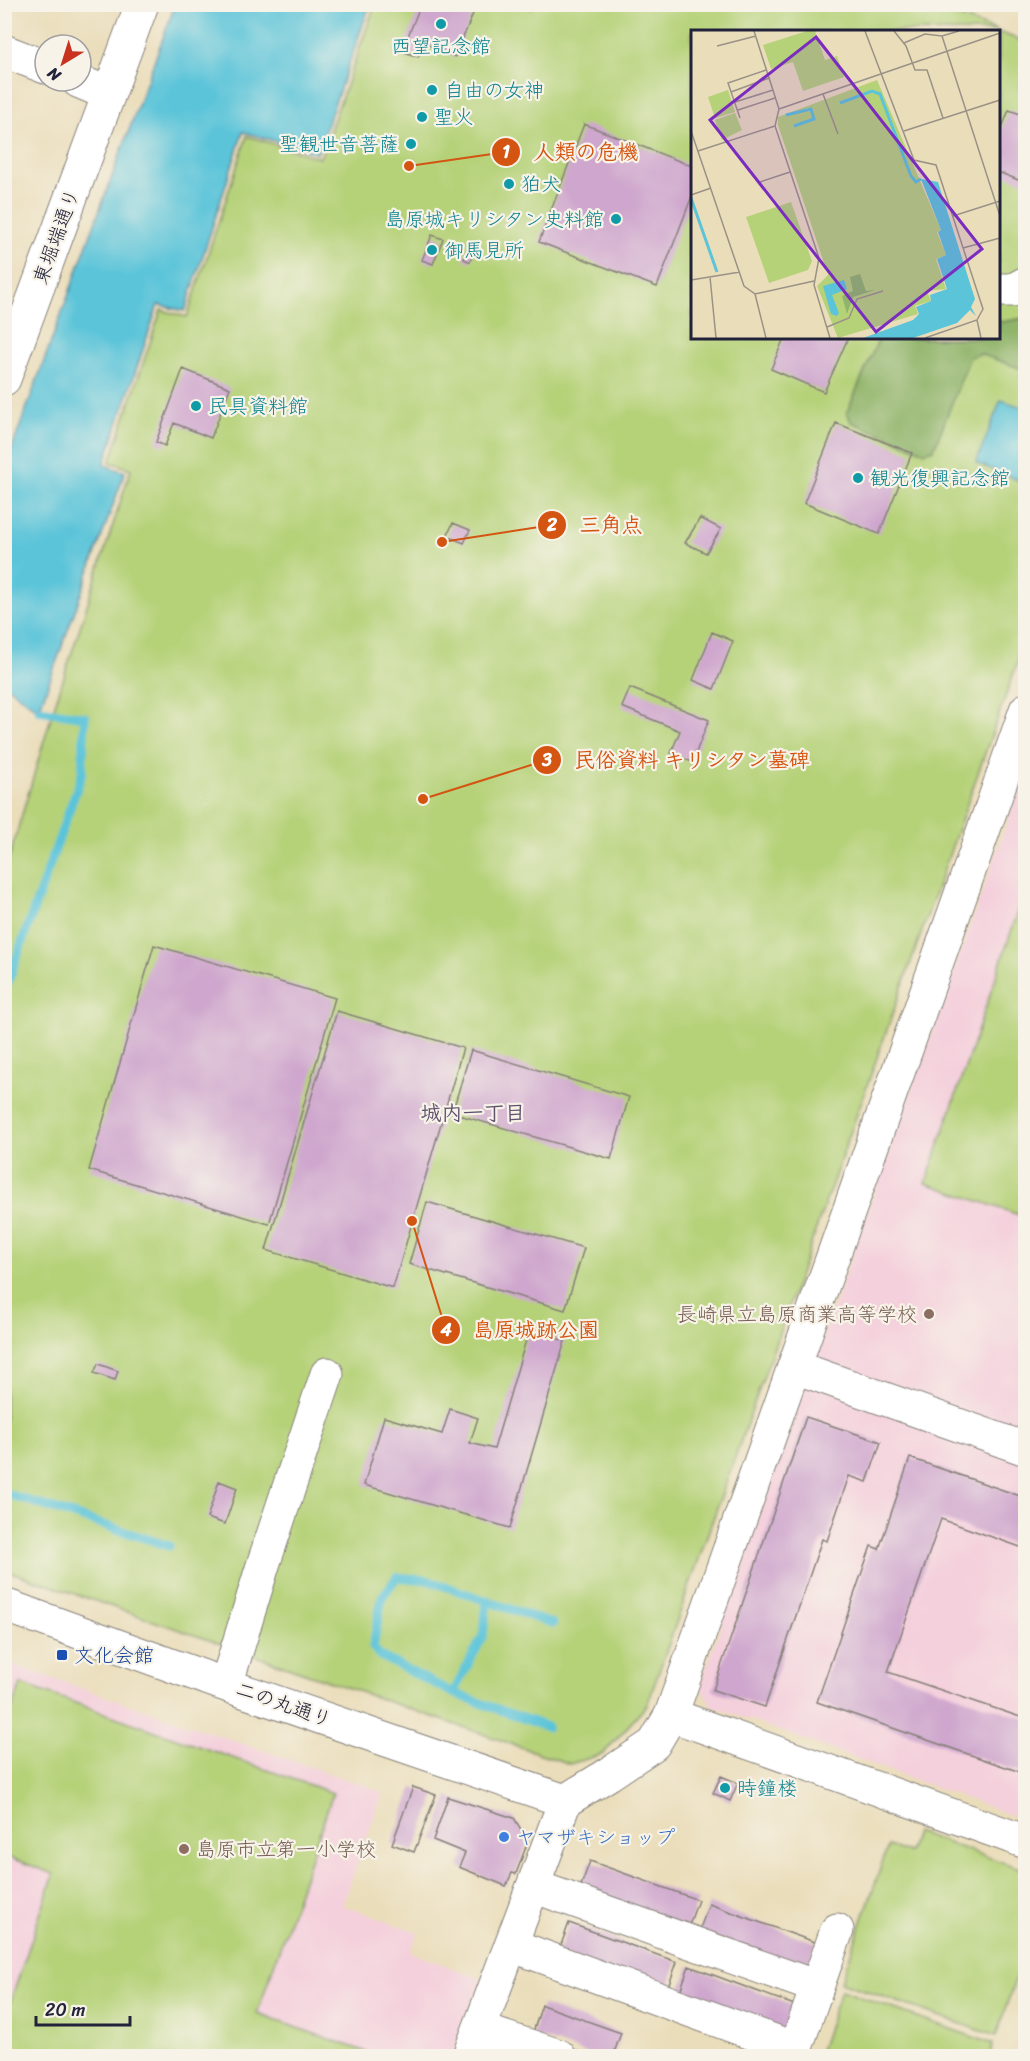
<svg xmlns="http://www.w3.org/2000/svg" width="1030" height="2061" viewBox="0 0 1030 2061" font-family="Sriracha,'Klee One',sans-serif">
<rect width="100%" height="100%" fill="#f7f3e8"/>
<filter id="ink" filterUnits="userSpaceOnUse"><feTurbulence type="fractalNoise" baseFrequency=".0167" numOctaves="2"/><feDisplacementMap in="SourceGraphic" scale="12" xChannelSelector="R" yChannelSelector="G"/><feConvolveMatrix kernelMatrix="1 2 1 2 8 2 1 2 1" color-interpolation-filters="sRGB"/></filter>
<filter id="wash" filterUnits="userSpaceOnUse"><feTurbulence type="fractalNoise" baseFrequency=".008" numOctaves="4" result="noise"/><feDisplacementMap in="SourceGraphic" scale="24" xChannelSelector="R" yChannelSelector="G"/><feGaussianBlur stdDeviation="1.35" result="paint"/><feColorMatrix in="noise" values="0 0 0 0 0 0 0 0 0 0 0 0 0 0 0 0 0 1.4 0 .05"/><feComposite in="paint" operator="in"/></filter>
<g filter="url(#wash)">
<rect width="100%" height="100%" fill="#eaddba"/>
<path fill="#f4cfdc" d="M1025,773V1820L712,1706L700,1686L796,1411Z
M5,1662L383,1792L342,1905L418,1933L410,1952L482,1979L451,2056H5Z"/>
<path fill="#b6d279" stroke="#6c7a5a" stroke-width="1.5" d="M525,4L532,9L533,4L926,5L998,31L692,32V338H998L999,32L1025,42V641L647,1705L603,1754L570,1764L5,1570V872L52,714L131,469L110,462L161,310L187,317L247,136L320,158L375,5Z
M1025,891V1217L926,1183Z
M21,1684L333,1793L257,2014L378,2056H5V2017L54,1874L5,1856V1730Z
M916,1832L1025,1870V1951L996,2036L841,1982L888,1846L909,1853Z
M841,1990L993,2044L989,2056H818Z"/>
<path fill="#90b469" stroke="#596b52" stroke-width="1.5" d="M1025,318V370L980,354L970,357L934,449L925,452L851,422L847,412L879,338H998L999,321L1002,322Z"/>
<path fill="#5cc4d9" stroke="#3f738a" stroke-width="1.5" d="M175,5H370L317,153L243,132L185,311L158,305L104,465L125,472L39,710L5,685V467Z
M1001,400L1025,408V483L976,463Z"/>
<g fill="none" stroke-linecap="round" stroke-linejoin="round">
<path stroke="#5cc4d9" stroke-width="9" d="M4,993L82,774L85,717L39,710
M4,1493L169,1546
M453,1693L483,1636L487,1601
M547,1727L453,1693L380,1656L373,1647L382,1597L397,1577L427,1580L553,1624"/>
</g>
<g id="blocks">
<path fill="#cfa7ce" d="M421,4H477L455,57L424,43L418,57L402,51Z
M1009,110L1026,116V183L998,172V138Z
M584,124L692,166V196L657,287L539,242Z
M432,235L443,239L433,264L422,260Z
M468,248L474,251L470,262L464,259Z
M784,338H848L824,392L771,369Z
M183,369L230,388L211,438L174,423L165,446L156,442Z
M836,423L912,453L879,534L804,503Z
M700,518L721,529L706,553L685,543Z
M453,523L470,530L464,543L447,536Z
M712,632L733,641L714,689L693,680Z
M630,688L709,720L692,762L671,753L680,731L622,707Z
M154,945L335,998L269,1224L89,1170Z
M337,1011L463,1048L393,1288L266,1250Z
M471,1050L629,1097L611,1159L452,1113Z
M427,1202L584,1248L565,1310L409,1264Z
M529,1330L565,1341L510,1528L364,1485L384,1417L442,1434L450,1409L478,1418L470,1443L494,1449Z
M98,1364L118,1371L115,1380L94,1373Z
M806,1417L881,1442L867,1482L849,1476L827,1541L822,1539L765,1707L713,1690Z
M910,1458L1026,1498V1549L941,1519L888,1672L1026,1719V1774L817,1702L871,1546L879,1549Z
M219,1481L237,1488L225,1524L207,1518Z
M721,1776L738,1783L730,1801L713,1793Z
M413,1787L436,1795L414,1852L392,1844Z
M448,1797L514,1818L528,1841L516,1874L512,1873L506,1886L459,1867L465,1853L433,1840Z
M590,1861L698,1900L687,1931L579,1891Z
M709,1904L817,1943L805,1974L698,1934Z
M569,1923L677,1962L666,1993L558,1953Z
M689,1966L797,2006L786,2036L678,1997Z
M542,2005L621,2033L613,2056H593L532,2035Z"/>
</g>
</g>
<g filter="url(#ink)">
<use href="#blocks" fill-opacity="0" stroke="#86807a" stroke-width="1.5"/>
<g fill="none" stroke-linecap="round" stroke-linejoin="round">
<g stroke="#86807a" stroke-width="35">
<path id="minor" d="M4,51L45,67
M78,81L109,94
M998,290H1013L1026,283
M4,379L142,4
M795,1367L1023,1448
M4,1605L226,1685L565,1801
M226,1685L264,1562L327,1374
M671,1715L1026,1842
M533,1886L817,1987
M511,1945L796,2049
M479,2029L559,2056
M469,2056L565,1801L609,1774L654,1744L671,1715L1026,710
M793,2056L837,1930"/>
</g>
<use href="#minor" stroke="#fff" stroke-width="33"/>
</g>
</g>
<g fill="#0f9aa8" stroke="#f7f3e8" stroke-width="2">
<circle cx="441" cy="24" r="6"/>
<circle cx="432" cy="90" r="6"/>
<circle cx="422" cy="117" r="6"/>
<circle cx="411" cy="144" r="6"/>
<circle cx="509" cy="184" r="6"/>
<circle cx="616" cy="219" r="6"/>
<circle cx="432" cy="250" r="6"/>
<circle cx="196" cy="406" r="6"/>
<circle cx="858" cy="478" r="6"/>
<circle cx="725" cy="1788" r="6"/>
</g>
<g fill="#8d6e63" stroke="#f7f3e8" stroke-width="2">
<circle cx="929" cy="1314" r="6"/>
<circle cx="184" cy="1849" r="6"/>
</g>
<rect fill="#1a4fb4" stroke="#f7f3e8" stroke-width="2" x="56" y="1649" width="12" height="12" rx="3"/>
<circle fill="#3f7fe0" stroke="#f7f3e8" stroke-width="2" cx="504" cy="1837" r="6"/>
<g text-anchor="middle" stroke-width="4.5" stroke-linejoin="round" paint-order="stroke">
<g font-size="20" fill="#0d838f" stroke="#f7f3e8" text-anchor="start">
<text x="441" y="53" text-anchor="middle">西望記念館</text>
<text x="444" y="97">自由の女神</text>
<text x="434" y="124">聖火</text>
<text x="399" y="151" text-anchor="end">聖観世音菩薩</text>
<text x="521" y="191">狛犬</text>
<text x="604" y="226" text-anchor="end">島原城キリシタン史料館</text>
<text x="444" y="257">御馬見所</text>
<text x="208" y="413">民具資料館</text>
<text x="870" y="485">観光復興記念館</text>
<text x="737" y="1795">時鐘楼</text>
</g>
<g font-size="20" fill="#22223b" stroke="#f7f3e8">
<text transform="translate(56 236) rotate(-70)" y="7">東堀端通り</text>
<text transform="translate(284 1704) rotate(19)" y="7">二の丸通り</text>
</g>
<g font-size="20" fill="#785e54" stroke="#f7f3e8" text-anchor="end">
<text x="917" y="1321">長崎県立島原商業高等学校</text>
<text x="196" y="1856" text-anchor="start">島原市立第一小学校</text>
</g>
<g font-size="20" fill="#164399" stroke="#f7f3e8" text-anchor="start">
<text x="74" y="1662">文化会館</text>
</g>
<g font-size="20" fill="#366cbe" stroke="#f7f3e8" text-anchor="start">
<text x="516" y="1844">ヤマザキショップ</text>
</g>
<g font-size="21" font-weight="bold" fill="#5f516e" stroke="#f7f3e8">
<text x="473" y="1120">城内一丁目</text>
</g>
</g>
<g transform="translate(691 30)">
<rect width="309" height="309" fill="#eaddba"/>
<path d="M116,1H124L134,30L146,26L153,47L112,61L102,32L80,39L72,15ZM186,50L250,200L246,202L255,225L245,229L255,259L236,261L240,271L224,276L227,284L147,308L126,256L137,245L87,95V87ZM37,60L44,82L24,88L17,67ZM44,83L51,100L31,110L24,90ZM100,172L121,231L117,240L78,253L55,187Z" fill="#b6d279"/>
<path d="M169,244L175,261L184,260L162,267L156,284L151,266L162,261L159,247Z" fill="#90b469"/>
<path d="M230,149L247,152L284,269L280,277L285,286L279,280L266,293L222,308H172L222,290L228,284L225,277L240,271L239,265L256,259L246,229L255,225L247,202L250,200ZM153,250L156,259L141,265L148,283L146,286L140,284L132,256Z" fill="#5cc4d9"/>
<path fill="none" stroke="#5cc4d9" stroke-width="3" d="M149,73L181,61L189,64L220,146L225,152L230,149M95,85L120,79L123,89L103,96M0,168L26,242"/>
<path fill="none" stroke="#9a9287" stroke-width="1.5" d="M63,1L88,79L84,96L128,228L123,255L139,308M174,1L223,130L245,135L292,279L286,290L234,308M203,1L215,16L224,40H236L252,88M251,6L309,186M213,13L234,4L251,6L268,1M26,16L65,6M40,62L78,48M132,64L147,104M44,72L82,60M88,79L309,3M47,80L84,68M49,88L37,53L75,40M0,101L53,256L64,264L75,308M213,101L309,70M7,121L84,96M69,152L99,142M0,165L20,158M262,186L309,171M272,218L309,208M19,247L25,308M0,250L49,242M64,264L123,251M286,290L290,308M136,297L158,288L166,269L192,261"/>
<path fill="#7b2cbf" fill-opacity="0.15" stroke="#7b2cbf" stroke-width="3" d="M125,7L291,219L185,302L19,90Z"/>
<rect width="309" height="309" fill="none" stroke="#22223b" stroke-width="3"/>
</g>
<path fill="none" stroke="#d45411" stroke-width="2" d="M409 166L506 152M442 542L552 525M423 799L547 760M412 1221L446 1330"/>
<g fill="#d45411" stroke="#f7f3e8" stroke-width="2">
<circle cx="409" cy="166" r="6"/>
<circle cx="442" cy="542" r="6"/>
<circle cx="423" cy="799" r="6"/>
<circle cx="412" cy="1221" r="6"/>
<circle cx="506" cy="152" r="15"/>
<circle cx="552" cy="525" r="15"/>
<circle cx="547" cy="760" r="15"/>
<circle cx="446" cy="1330" r="15"/>
</g>
<g font-size="18" text-anchor="middle" font-weight="bold" fill="#fff">
<text x="506" y="158">1</text>
<text x="552" y="531">2</text>
<text x="547" y="766">3</text>
<text x="446" y="1336">4</text>
</g>
<g font-size="21" text-anchor="middle" font-weight="bold" fill="#d45411" stroke="#f7f3e8" stroke-width="4.5" stroke-linejoin="round" paint-order="stroke">
<text x="586" y="159">人類の危機</text>
<text x="611" y="532">三角点</text>
<text x="692" y="767">民俗資料 キリシタン墓碑</text>
<text x="536" y="1337">島原城跡公園</text>
</g>
<rect width="1030" height="2061" fill="none" stroke="#f7f3e8" stroke-width="24"/>
<g transform="translate(63 63) rotate(218)"><circle r="28" fill="#f7f3e8" stroke="#a29fa3" stroke-width="1.5"/>
<path d="M0-4.5L10 22L0 15L-10 22Z" fill="#c8321e"/>
<text y="-9" font-size="16" font-weight="bold" text-anchor="middle" fill="#22223b">N</text>
</g>
<path d="M36 2016v9h94v-9" fill="none" stroke="#22223b" stroke-width="3"/>
<text x="45" y="2016" font-size="18" fill="#22223b" stroke="#f7f3e8" stroke-width="4.5" paint-order="stroke">20 m</text>
</svg>
